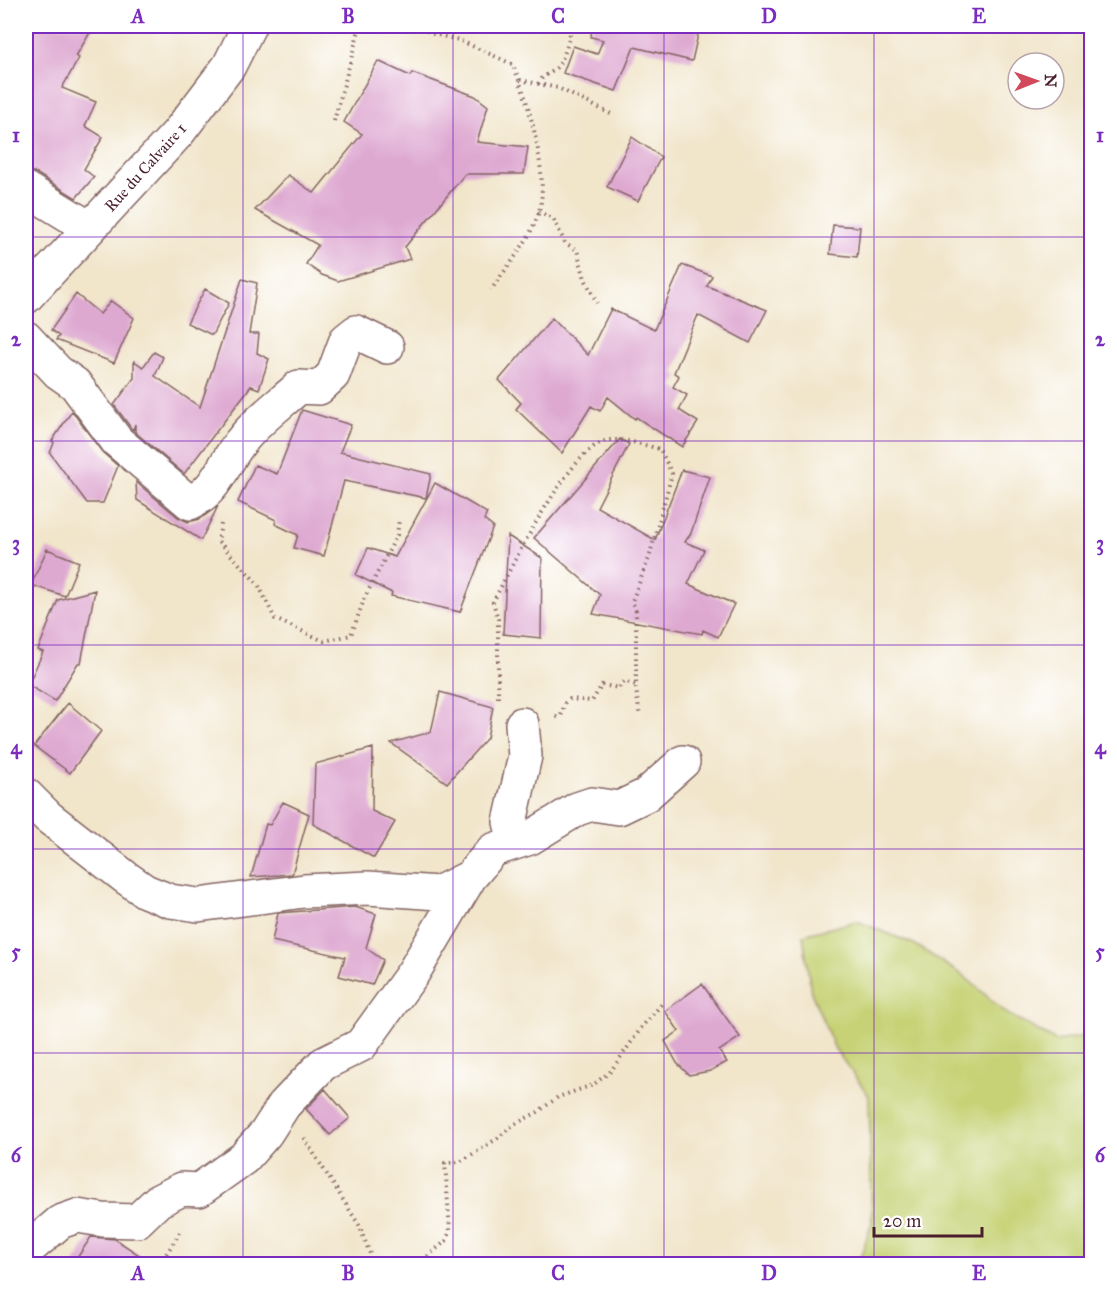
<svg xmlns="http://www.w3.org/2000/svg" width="1117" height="1290" viewBox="0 0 1117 1290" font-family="'IM FELL Great Primer',serif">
<rect width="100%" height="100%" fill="#fff"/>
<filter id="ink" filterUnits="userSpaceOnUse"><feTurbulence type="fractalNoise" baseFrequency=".0167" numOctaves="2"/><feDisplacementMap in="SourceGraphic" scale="12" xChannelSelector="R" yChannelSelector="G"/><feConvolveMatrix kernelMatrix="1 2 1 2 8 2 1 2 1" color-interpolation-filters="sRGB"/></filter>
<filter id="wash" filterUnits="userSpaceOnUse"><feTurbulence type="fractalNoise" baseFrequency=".008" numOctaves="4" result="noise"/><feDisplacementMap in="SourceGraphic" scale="24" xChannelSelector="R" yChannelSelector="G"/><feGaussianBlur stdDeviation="1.35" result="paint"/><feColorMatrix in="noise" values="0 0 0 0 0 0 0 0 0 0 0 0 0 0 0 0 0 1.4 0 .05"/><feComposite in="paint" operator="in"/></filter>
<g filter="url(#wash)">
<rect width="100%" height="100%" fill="#f1e5ca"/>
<path fill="#c6d274" stroke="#887850" stroke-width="1.5" d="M857,921L914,944L964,976L1006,1013L1056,1041L1091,1035V1264H858L872,1223L869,1096L835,1049L811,992L803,935Z"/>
<g id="blocks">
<path fill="#dea9d1" d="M26,26H94L76,56L79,58L62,88L96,102L85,126L103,137L84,169L94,177L76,198L36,173L26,170Z
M592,26H700L692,61L634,47L616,91L563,73L573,46L597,54L603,40L591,37Z
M378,61L410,76L412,73L475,96L488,106L477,142L528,147L524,174H465L405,247L410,259L338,281L322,275L306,264L318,245L255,210L288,175L314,193L362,134L344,122Z
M632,137L661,157L638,201L607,187Z
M833,225L860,227L857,257L830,254Z
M682,265L712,276L707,286L767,310L750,343L698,315L674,373L679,376L673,387L687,395L679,410L698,422L682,447L636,417L635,419L608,397L600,411L591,406L562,453L516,409L521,403L499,380L552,318L588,355L611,309L654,330Z
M242,279L257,283L249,334H259L257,353L269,359L259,389L251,386L184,474L135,432V424L133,430L131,428L114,405L134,378V361L143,367L154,352L163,357L155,376L200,407Z
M205,289L229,303L212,335L187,323Z
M76,294L100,314L111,301L134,318L114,363L56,340L59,336L51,330Z
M302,410L351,425L340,452L431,474L426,498L344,481L324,556L294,548L298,535L275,524L276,520L238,502L255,465L277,474Z
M72,411L102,452L118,466L103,503H87L50,453L54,443L52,441Z
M620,439L629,444L597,507L655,540L682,470L710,477L691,533L685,542L704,550L688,584L734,604L718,637L703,630L702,634L593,614L600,595L534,538Z
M136,482L178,517L188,522L200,519L218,506L201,540L137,500Z
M435,483L487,513L484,520L493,527L460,612L391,596L392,593L356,575L368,548L395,557Z
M508,536L542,558L541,638L503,634Z
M47,549L79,562L65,596L31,585Z
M95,590L81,663H78L55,701L28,685L43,652L38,650L58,600Z
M440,692L493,707L487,738L447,783L391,743L431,732Z
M68,703L101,731L70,773L34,746Z
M373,748L372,811L395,822L374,858L313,824L315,764Z
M283,802L309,814L292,874L251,877L266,824L270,825Z
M355,907L376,914L366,948L383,960L372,985L339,976L345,957L272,941L278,913Z
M702,984L740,1037L719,1051L727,1062L710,1071L689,1075L677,1063L665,1041L679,1031L665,1011Z
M325,1089L350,1118L330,1135L306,1109Z
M91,1237L115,1239L153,1264H73Z"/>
</g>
</g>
<g filter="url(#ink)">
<use href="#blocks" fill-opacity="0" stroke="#846463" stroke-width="1.5"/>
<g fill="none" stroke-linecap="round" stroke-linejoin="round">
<g stroke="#846463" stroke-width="36">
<path id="minor" d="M26,189L88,227
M26,297L178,133L229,66L249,26
M26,338L58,372L75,384L117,441L190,503C219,489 223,462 243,439C259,419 280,404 299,387L319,388L333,375L346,340L356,332L387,347
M26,795L48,817L125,877L145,891L170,901L198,905L304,891L368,888L438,893L470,877
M515,842L510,822L525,756L522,724
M26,1251L60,1222L77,1216L103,1220L137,1221L158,1201L182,1189L199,1190L244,1158L266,1133L284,1105L323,1064L361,1045L413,973L470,877L493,850L530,838L577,809L592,804L619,808L646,795L683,762"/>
</g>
<path stroke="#846463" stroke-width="4" stroke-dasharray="1.5 4.5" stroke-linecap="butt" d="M424,26L429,33L459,40L512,64C528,95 546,168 541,202C536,234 509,264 491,290
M520,80L558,88L613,115
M538,84C542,76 546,76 553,71C565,62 568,40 572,26
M334,121L360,26
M538,212L553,218L565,243L577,250L585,279L597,303
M221,524L218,541L258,584L275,619L324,641L351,635L365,597L397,535L399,519
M498,698V619L493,602C511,568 569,450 605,441C621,437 644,445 660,449L672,474L649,558L632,601L636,611V689L640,717
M556,717L561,716L565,703L570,699L592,701L602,685L619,688L624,681L636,685
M304,1138L359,1225L374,1264
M160,1264L182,1229
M418,1264L446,1241L450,1231L445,1163L460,1162L498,1138L513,1125L538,1112L558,1097L593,1085L611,1071L644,1024L663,1003"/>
<use href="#minor" stroke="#fff" stroke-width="33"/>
</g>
</g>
<path fill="none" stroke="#7b2cbf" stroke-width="1.5" stroke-opacity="0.55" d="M243,26V1264M453,26V1264M664,26V1264M874,26V1264M26,237H1092M26,441H1092M26,645H1092M26,849H1092M26,1053H1092"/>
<g text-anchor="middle" stroke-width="5" stroke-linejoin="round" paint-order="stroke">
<g font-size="16" fill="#4a1f2b" stroke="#fff">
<text transform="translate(145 167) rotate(-48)" y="6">Rue du Calvaire 1</text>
</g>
</g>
<rect width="1117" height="1290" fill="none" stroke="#fff" stroke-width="66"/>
<g transform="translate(1036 81) rotate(89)"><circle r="28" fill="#ffffff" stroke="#b7a5aa" stroke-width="1.5"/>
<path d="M0-4.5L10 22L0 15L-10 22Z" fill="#d1495b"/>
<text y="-9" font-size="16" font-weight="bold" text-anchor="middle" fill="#4a1f2b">N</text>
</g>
<path d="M874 1227v9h108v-9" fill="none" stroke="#4a1f2b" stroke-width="3"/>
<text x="883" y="1227" font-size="18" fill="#4a1f2b" stroke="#ffffff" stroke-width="4.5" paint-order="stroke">20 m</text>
<rect x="33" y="33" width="1051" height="1224" fill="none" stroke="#7b2cbf" stroke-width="2"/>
<g font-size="20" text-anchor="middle" font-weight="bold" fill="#7b2cbf">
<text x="138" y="23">A</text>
<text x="348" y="23">B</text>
<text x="558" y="23">C</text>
<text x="769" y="23">D</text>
<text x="979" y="23">E</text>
<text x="16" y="142">1</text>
<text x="1100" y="142">1</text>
<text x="16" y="346">2</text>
<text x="1100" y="346">2</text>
<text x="16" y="550">3</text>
<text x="1100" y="550">3</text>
<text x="16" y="754">4</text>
<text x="1100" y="754">4</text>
<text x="16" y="958">5</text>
<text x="1100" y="958">5</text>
<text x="16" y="1162">6</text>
<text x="1100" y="1162">6</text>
<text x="138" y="1280">A</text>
<text x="348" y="1280">B</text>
<text x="558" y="1280">C</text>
<text x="769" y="1280">D</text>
<text x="979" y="1280">E</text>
</g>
</svg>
